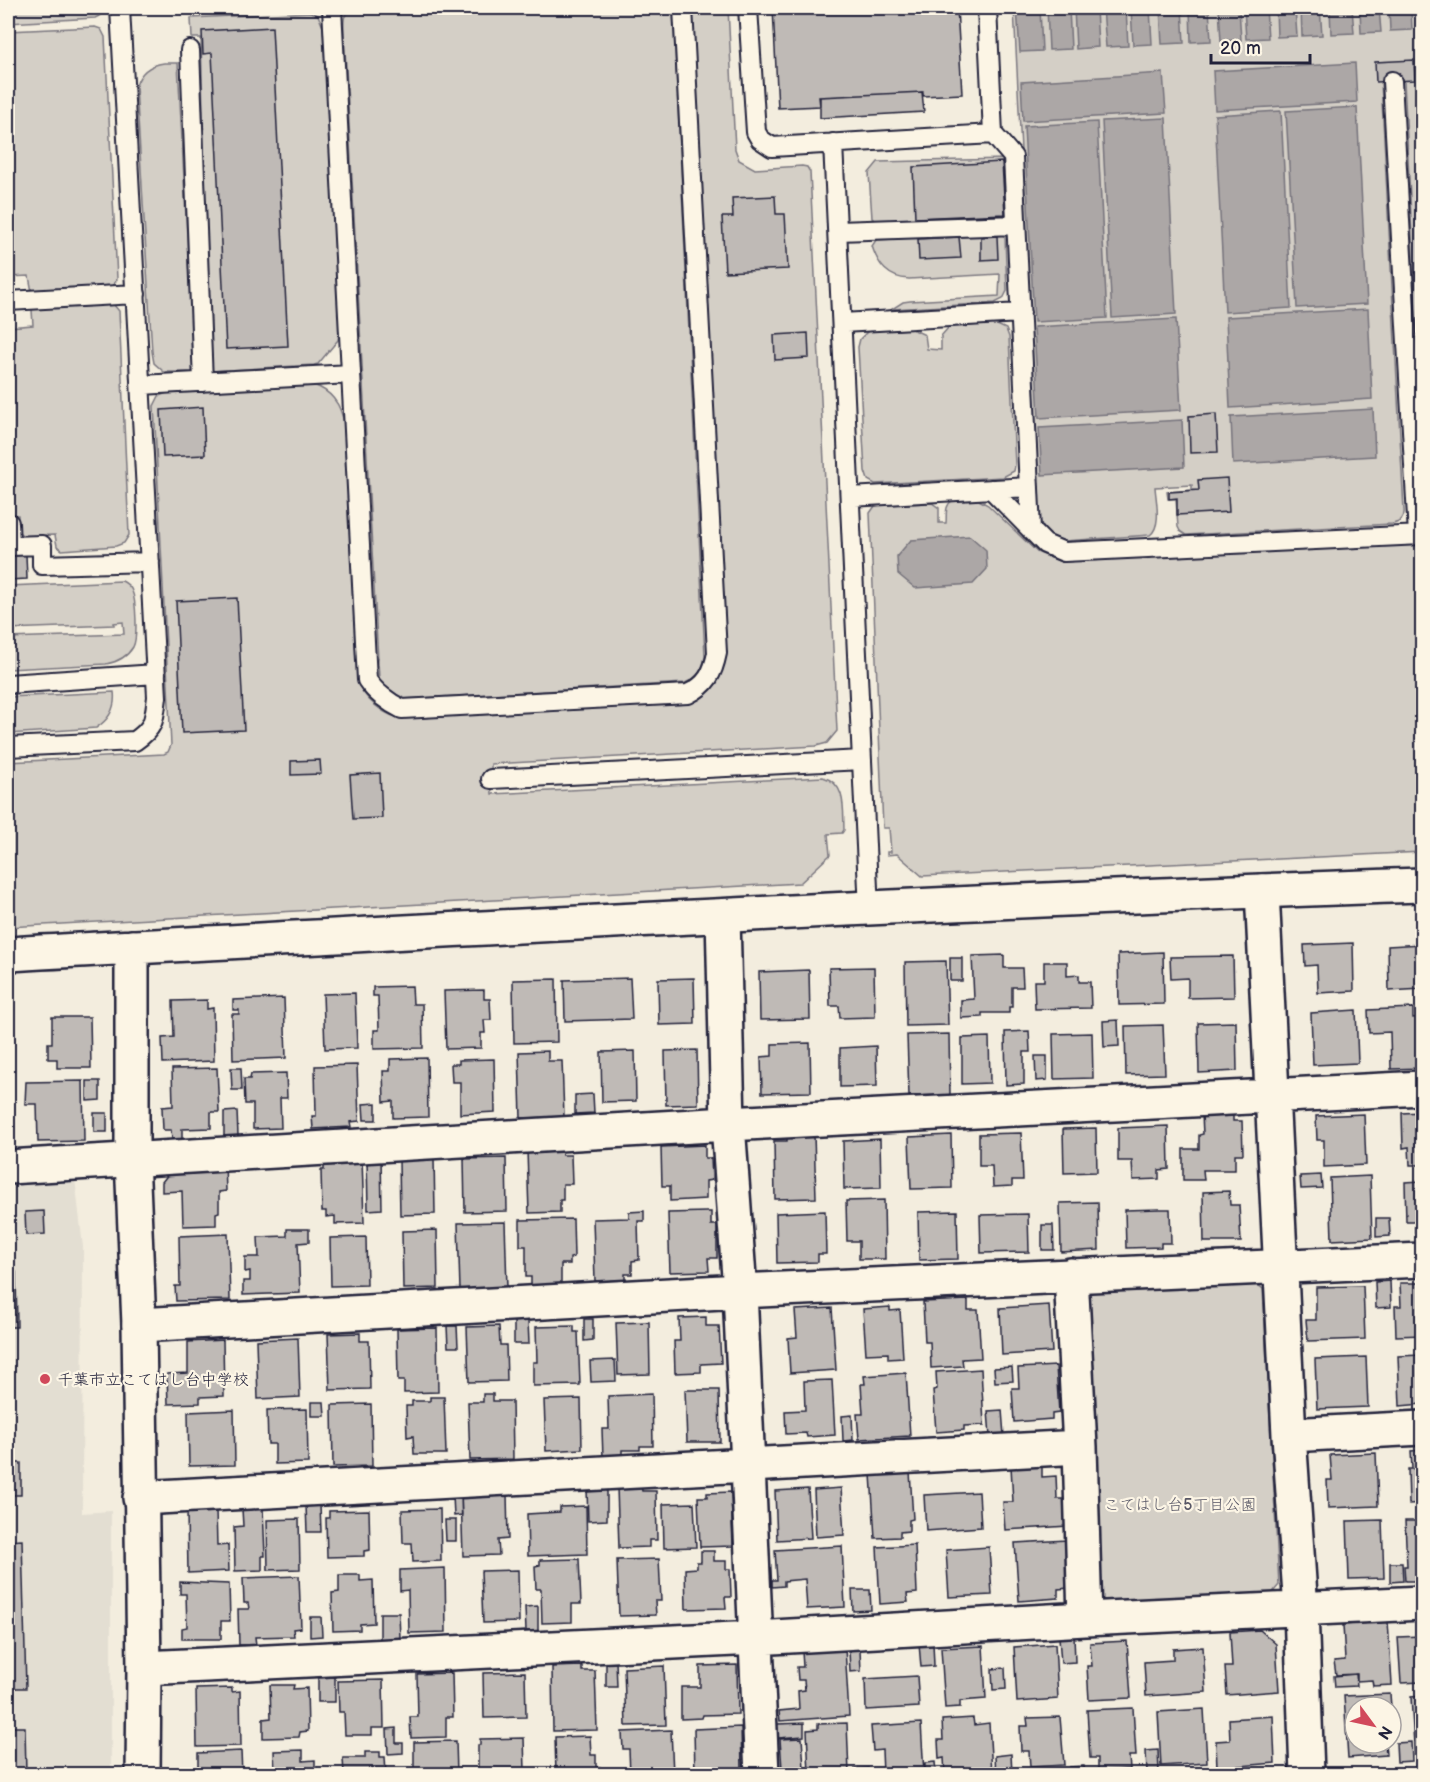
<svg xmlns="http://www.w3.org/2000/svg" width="1430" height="1782" viewBox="0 0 1430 1782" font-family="'Balsamiq Sans','Klee One',sans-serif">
<rect width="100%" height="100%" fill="#f3edde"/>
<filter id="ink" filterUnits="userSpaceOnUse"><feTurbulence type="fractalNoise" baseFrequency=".0167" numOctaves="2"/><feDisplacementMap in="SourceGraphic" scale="12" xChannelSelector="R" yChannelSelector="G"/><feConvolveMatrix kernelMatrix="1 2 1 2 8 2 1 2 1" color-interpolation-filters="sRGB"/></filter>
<g filter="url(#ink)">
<path fill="#e3ded2" d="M75,1178L83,1247L82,1513L111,1511V1774H8V1182Z"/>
<path fill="#d4cfc6" stroke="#7b7880" stroke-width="1.5" d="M8,8H104C103,13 100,16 95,18L8,23Z
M389,8H673L705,656C703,670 697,678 685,683L403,699L381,683L379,679L344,31C344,27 343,20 345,16C352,5 378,8 389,8Z
M692,8H728L735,149L739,160L755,169L802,166L807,167L810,172L837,731L827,743L816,746L491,764L492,794L823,777C847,784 843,810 844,830L842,833L828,834L830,855L800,883L8,927V762L164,754L168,752L171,745L154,406L159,396L167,393L313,385C332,391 341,404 344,424L358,680C361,697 386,718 404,718L691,703C715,692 723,674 726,649Z
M1014,8H1422V431L1404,81L1381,82L1404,510C1405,518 1400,523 1392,524L1186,535L1180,531L1178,527L1176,499H1168L1167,492L1192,490V485L1155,487C1156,501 1162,526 1150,535L1064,541C1050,538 1042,530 1039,517Z
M311,12L318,15L323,27L340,326L338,340L318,364L314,365L210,371L201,38H192L191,18Z
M95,27L101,29L105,37L117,279L111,289L32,292L29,276L8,277V31Z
M164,63H178L194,372H164L154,363L152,352L136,86C140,72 149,65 164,63Z
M1005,159L1007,211L1004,216L876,221L872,218L869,173L878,162Z
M1001,233L1005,237L1007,291L1003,299L995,303L892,309L903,302L910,301L999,296L1000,274L909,279C888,278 878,265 872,246L876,240Z
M113,304L119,311L129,535L124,543L116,546L62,550L57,546L55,535L23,536L19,532L18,515L8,516V327L33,325L32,310L36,306Z
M995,324L1006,329L1009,337L1015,465L1014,471L1003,477L875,484L868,480L865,471L858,347L860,339L868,331L912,329L925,335L927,349L941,350V336L949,327Z
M977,499L988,505L1037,552L1061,562L1422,543V852L922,876L897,854L887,855V852H891L889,828H883L870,513L875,506L879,505L932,503L939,508V523H946C947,514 944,506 953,500Z
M122,581C126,583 130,586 132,591C136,600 138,638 133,647C127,657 117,662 106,664L8,669V638L124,634L123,622L114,623V625L8,629V586Z
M114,692C116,708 110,719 96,728L8,734V697Z
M1248,1277L1263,1289L1279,1585L1268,1598L1102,1604L1090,1593L1077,1302L1093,1285Z"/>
<path fill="#aca7a6" stroke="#75727b" stroke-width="1.5" d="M1017,8H1040L1042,51L1020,52Z
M1047,8H1069L1071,49L1049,50Z
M1074,8H1096L1098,47L1076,49Z
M1103,8H1126L1128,46L1106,47Z
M1131,8H1150L1152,44L1133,45Z
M1160,8H1182L1184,43L1162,44Z
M1190,8H1209L1211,41L1191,42Z
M1219,8H1239L1241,40L1221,41Z
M1244,8H1266L1268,38L1246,39Z
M1276,8H1295L1297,36L1277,37Z
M1301,8H1320L1322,35L1302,36Z
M1330,8H1352L1354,33L1331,34Z
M1360,8H1379L1381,32L1361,33Z
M1389,8H1411L1412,30L1390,31Z
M1355,63L1357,102L1215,110L1213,71Z
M1163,73L1166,113L1023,121L1021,82Z
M1357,107L1367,304L1297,308L1286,111Z
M1281,111L1291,308L1225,312L1215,115Z
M1166,118L1176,314L1112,318L1102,121Z
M1097,122L1107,318L1034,322L1024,126Z
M1368,309L1372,399L1230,408L1226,317Z
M1176,319L1181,410L1039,418L1034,327Z
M1373,409L1375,456L1233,464L1231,417Z
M1182,420L1184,467L1042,475L1039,428Z
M970,536L986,550L987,569L973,584L915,588L898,574L897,556L911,540Z"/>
<path fill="#bfbab6" stroke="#22223b" stroke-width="1.5" d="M773,8H957L962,94L923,96V92L819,97L820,106L778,108Z
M272,27L288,346L226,349L212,53L203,54L202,31Z
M1414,60L1415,80L1376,82L1375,62Z
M922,92L924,112L820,118V97Z
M1002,162L1005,214L915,218L913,167Z
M775,196L776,214H785L788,269L725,272L722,217H733L732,198Z
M997,236L998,259L981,260V237Z
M959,237L961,258L919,260L918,239Z
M808,333L809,358L775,360L774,335Z
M203,407L205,455L163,457L161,410Z
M1216,414L1218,452L1190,453L1189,416Z
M1227,478L1229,512L1177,515V498L1169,499V492L1199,490L1198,480Z
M26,555L27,579L8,580V556Z
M237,598L244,730L182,733L176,601Z
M320,760L321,774L291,775V761Z
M380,773L382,818L353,819L350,775Z
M1353,943L1354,991L1318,993L1317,965L1305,966L1304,945Z
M1422,944V989L1389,991L1388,946Z
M1163,952L1164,1004L1119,1005L1118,954Z
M1004,955V968H1022L1023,987H1012V1007H1009V1013H982V1017L961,1018V1000L974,999L972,956Z
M1233,956L1234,997L1188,998V978L1171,979L1170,957Z
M950,958H962V981H950Z
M946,961L948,1025L906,1026L905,962Z
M1044,962H1067V976L1079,975V982H1090L1091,1008L1035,1009L1034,981H1044Z
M874,967L875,1017L840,1018L839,1006H830L829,968Z
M809,970L810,1019L760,1020L759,972Z
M630,978L632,1019L565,1021L564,980Z
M694,978L695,1024L659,1025L658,979Z
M556,979L557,1042L514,1043L513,980Z
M412,986L413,1004H422L423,1048L374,1049V1030H379L378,996H373V987Z
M484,990V999H490L491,1020H484L485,1033H481V1048L446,1049L444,991Z
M355,993L357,1048L325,1049L323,994Z
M284,998L286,1058L233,1060L232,1014H239V1010H233V1000Z
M207,1000V1009L213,1008L214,1061L163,1063L162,1038L174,1037L173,1001Z
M1413,1008V1018L1422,1017V1068L1391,1069L1390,1032L1369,1033L1368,1010Z
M1356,1010L1358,1063L1313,1065L1311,1013Z
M52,1017H90L91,1068H57V1059H48V1043H52Z
M1118,1020L1119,1046L1104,1047L1103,1021Z
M1236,1022L1237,1071L1199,1073L1198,1023Z
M1163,1025L1165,1074L1126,1075L1125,1026Z
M1029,1031L1030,1052H1024V1084L1006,1085L1005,1032Z
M1092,1033L1093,1078L1054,1079L1053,1034Z
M949,1034L950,1095L909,1096L907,1035Z
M989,1037L990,1083L962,1084V1038Z
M810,1043L811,1092L762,1093L761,1057L772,1056V1044Z
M876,1046L877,1086L840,1087V1048Z
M697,1050L698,1104L666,1105L665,1051Z
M548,1051V1061H562L564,1117L521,1118L519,1052Z
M635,1051L636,1101L602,1102L601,1052Z
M1035,1056H1047V1080L1036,1081Z
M427,1058L428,1117L393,1118V1101L384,1102L383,1071H390V1059Z
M494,1059L495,1112L460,1114V1082H452L451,1064H459V1060Z
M357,1065L359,1121L350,1122L351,1127L313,1129L312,1116H316L315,1066Z
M217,1068L219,1112H211V1128L182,1129V1139H172L171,1130H163L162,1107L173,1106L172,1069Z
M231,1068H241L242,1090H232Z
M286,1073L287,1098H280L281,1128L253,1129V1104H245L244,1079H250L251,1074Z
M83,1081L84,1141L38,1142L37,1104H25L26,1082Z
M87,1081H100V1100L87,1101Z
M593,1094L594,1113L575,1114V1095Z
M376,1103V1120H364L363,1104Z
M237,1111L238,1136H224V1112Z
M1422,1112V1165H1410L1409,1147L1403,1148L1402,1113Z
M94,1113H107V1132H94Z
M1233,1113V1121H1242L1243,1154H1235V1170H1203L1204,1180H1183V1149H1199V1135L1203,1134L1202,1114Z
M1364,1114L1366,1165L1324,1167V1140H1317L1316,1116Z
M1168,1126L1169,1169L1159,1170V1179L1133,1180L1132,1161H1118V1128Z
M1096,1128L1097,1172L1064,1173L1063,1129Z
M1021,1133L1023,1180H1012V1186L993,1187L992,1166H979V1134Z
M814,1135L816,1198L775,1199L774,1141H787V1136Z
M951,1135L952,1188L911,1189L909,1137Z
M880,1139L881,1188L844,1189L843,1141Z
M705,1145V1158H711L712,1180L706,1181V1199L670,1201V1186H662L661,1147Z
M562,1149V1155H571L572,1184H563V1200H560V1212L529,1213L527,1150Z
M362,1158L364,1223L335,1224V1216L326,1217V1211H322L321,1170H324V1160Z
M367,1158H381L382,1209L368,1210Z
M506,1158L507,1211L465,1212L464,1159Z
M434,1159L435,1214L400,1215L399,1160Z
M225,1164L226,1191L219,1192V1212L216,1213V1225L183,1226L182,1191L162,1192V1182L173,1168Z
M1321,1175L1322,1188L1301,1189L1300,1176Z
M1370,1176L1372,1238L1332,1240L1330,1178Z
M1422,1181V1232L1415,1233V1221H1406L1405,1182Z
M1229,1191L1230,1205H1239L1241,1242H1204L1203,1192Z
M884,1200L885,1259H859V1241H847L846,1201Z
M1098,1202L1099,1250L1061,1252L1060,1203Z
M1160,1209H1170L1171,1243H1161V1247L1126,1248L1125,1210Z
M44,1211L45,1234L26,1235L25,1212Z
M644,1211V1221H638L639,1260L632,1261V1274H625V1280L595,1281L593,1219L629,1218V1212Z
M825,1211L826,1254H818V1262L777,1263L776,1213Z
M957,1211L958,1259L919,1260L918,1212Z
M707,1212H711V1225H717V1258H708L709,1271L670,1272L668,1213Z
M1028,1214L1029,1252L981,1253L980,1215Z
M1376,1218H1389L1390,1236L1376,1237Z
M573,1219L574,1257L570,1258V1264H561V1284L531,1285V1277H526V1246H520V1220Z
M505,1222L507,1288L460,1290L458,1223Z
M1042,1225H1053L1054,1250H1042Z
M287,1229H309V1242L298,1243L300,1293L243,1295V1281H250V1271L245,1272V1257H259L258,1237L287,1236Z
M437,1230L438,1288L403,1289L402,1231Z
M228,1234L230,1300L176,1301L175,1286H180L179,1236Z
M366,1237L367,1285L331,1286L330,1238Z
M8,1272H16L17,1327H8Z
M1390,1281L1391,1307L1376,1308L1375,1282Z
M1400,1283H1422V1335L1396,1336L1395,1306H1401Z
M1363,1286L1365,1339L1308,1341L1306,1320H1316V1287Z
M968,1300V1310H978L981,1358L962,1359L963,1366L931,1368L930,1342H925L923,1302Z
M1049,1305L1052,1352L1002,1355L1000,1308Z
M890,1307V1311L900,1310L903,1358L888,1359V1353L866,1354L863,1309Z
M832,1308L836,1370L790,1373L788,1338L797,1337L795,1310Z
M706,1317V1326H719L721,1363L701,1364V1372L675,1373L674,1341H680L679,1318Z
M584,1319H593V1340L584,1341Z
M514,1321H528L529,1344H514Z
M649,1322L650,1374L618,1375L616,1323Z
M447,1326H457L458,1347H448Z
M499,1326L500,1345H506L507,1381L469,1382L467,1327Z
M574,1326V1332H578L580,1385L533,1386V1362H537L536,1327Z
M437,1328L438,1392L404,1393V1381H398L397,1329Z
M360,1333V1341H369L370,1389L330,1390L328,1334Z
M298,1338L300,1397L258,1399L256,1340Z
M223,1340L224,1396L200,1397V1403L168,1404L167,1374L188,1373V1342Z
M1422,1355V1404L1400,1406L1398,1356Z
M1366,1357L1368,1407L1317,1409L1315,1359Z
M615,1360L616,1381L591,1382L590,1361Z
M1056,1366L1059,1413L1052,1414V1419L1014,1422L1012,1388H1019L1018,1368Z
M1012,1367L1013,1381L995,1382L994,1368Z
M981,1369L984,1425L964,1426V1430L936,1432L933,1390L937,1389L936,1372Z
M906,1373L910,1436L859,1439L857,1414H863L861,1384H865L864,1376Z
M832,1380L835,1435L807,1437L806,1433L786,1434L785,1411L805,1410L804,1381Z
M685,1390H719L720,1442H687Z
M483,1394H493V1401H512L513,1459L470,1460L468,1402H483Z
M652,1394L653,1446H640V1450H622V1457L603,1458L602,1429H609L608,1396Z
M430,1397H444L446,1454H414L413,1436L407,1437L406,1406H412V1401H430Z
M581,1399L582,1449L546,1451L544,1400Z
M311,1402H324L325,1416H311Z
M371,1404L372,1466L333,1467L332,1405Z
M307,1409L308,1463L275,1464V1444H268L267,1410Z
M234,1410L235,1465L189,1466L188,1412Z
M1002,1410L1004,1436H990L988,1411Z
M852,1415L853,1440L843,1441L842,1416Z
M1422,1450V1503L1409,1504L1408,1469H1412L1411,1451Z
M1376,1453L1378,1506L1328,1508L1327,1480H1332L1330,1455Z
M8,1463H21V1495H8Z
M1042,1464V1477L1056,1476L1057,1499H1066L1068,1526L1005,1530L1003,1502H1013L1011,1466Z
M910,1472L913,1519L909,1520V1531L900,1532V1537L875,1538L871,1474Z
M641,1486L642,1491H656L657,1540H649V1547L619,1548L617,1487Z
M607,1488V1520L588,1521L587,1489Z
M841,1488L844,1535L816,1537L814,1490Z
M808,1489L811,1538L777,1540L775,1491Z
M731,1492L733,1546L700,1547L698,1497H707V1493Z
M979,1492L981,1527L926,1531L924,1495Z
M461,1494L462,1515L454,1516L453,1495Z
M507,1494L508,1539L498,1540L499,1555L463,1556L461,1495Z
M694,1503L696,1547L664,1548L663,1504Z
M306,1505H320L321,1532H307Z
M586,1506L587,1554L528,1556L527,1514L560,1512V1507Z
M263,1508L265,1556H262V1570L235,1571L234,1527L243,1526L242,1509Z
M440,1509L441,1561L413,1562L412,1543H403L402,1510Z
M216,1510L217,1546L228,1545L229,1571L188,1573L187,1511Z
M369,1510L370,1550L364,1551V1556L327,1557L326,1518H329V1511Z
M299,1519L300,1569L268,1570L267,1520Z
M445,1520H456V1541H446Z
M1382,1520L1384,1578L1349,1579L1347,1521Z
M1405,1521H1422V1581H1405L1404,1566H1407Z
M22,1540L26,1688H8V1541Z
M1067,1540L1069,1588L1058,1589V1598L1019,1601L1015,1543Z
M915,1545L917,1593L907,1594L908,1602L880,1604L877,1547Z
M842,1546L845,1607L807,1609L805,1579L784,1581V1586L772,1587V1580H777L775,1550Z
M989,1547L992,1595L949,1597L946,1550Z
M701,1551H714V1561H726V1569H730L731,1597H725L726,1608L686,1609L685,1569L697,1568V1562H701Z
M579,1559L581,1604H572V1622L542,1623L541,1589H536L535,1566L540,1565V1560Z
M659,1559L661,1601H655L656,1615L619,1616L617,1560Z
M1390,1563H1402L1403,1581L1390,1582Z
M445,1568L446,1632L409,1633L408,1590L400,1591V1570Z
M518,1570L519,1622L483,1623L481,1571Z
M339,1575H360V1581L373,1580L374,1623L360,1624V1630L333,1631L332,1593L339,1592Z
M299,1576L301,1628L293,1629L294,1636L255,1637L256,1645H239L238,1609H249L248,1603H244L243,1578Z
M180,1582L229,1584L230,1621H221V1639H182V1628L187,1627L186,1594H180Z
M852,1590H870L871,1610L853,1611Z
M538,1606V1631H526L525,1607Z
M380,1613H399L400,1638L380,1639Z
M310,1617H321L322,1636L310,1637Z
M1388,1621L1392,1685L1373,1686L1372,1680L1357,1681V1674L1336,1675L1334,1661L1345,1660L1343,1625Z
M1260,1630L1276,1644L1279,1691L1227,1695L1225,1667H1232L1230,1632Z
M1074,1636L1075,1662L1061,1663L1059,1637Z
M1422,1636V1682L1401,1683L1398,1637Z
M1127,1641L1131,1698L1089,1700L1087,1666H1092L1090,1643Z
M933,1643L934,1666L921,1667L919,1644Z
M1055,1644L1058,1699L1017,1702L1014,1647Z
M983,1646L986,1699L960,1701V1707L945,1708L941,1648Z
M1203,1647L1206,1692L1146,1696L1144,1662L1173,1660V1649Z
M845,1648L849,1716L780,1721L779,1711L799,1709L798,1691L805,1690L804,1680H798L797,1667H803L802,1651Z
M849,1650H860L861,1671L850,1672Z
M606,1661H616L617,1687H606Z
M737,1665L738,1714L703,1715L702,1718L681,1719V1687H700V1666Z
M582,1666V1671H595L597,1730L553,1731L552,1667Z
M664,1666L666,1725L626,1726L624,1668Z
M1005,1668L1006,1689L993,1690L992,1669Z
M525,1672L526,1717L484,1718L483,1673Z
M452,1673L453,1717H446V1737L411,1738L410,1717H418L417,1674Z
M1356,1674L1357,1686L1335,1687L1334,1676Z
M917,1676L919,1707L866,1710L865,1679Z
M335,1677V1702H318V1678Z
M383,1680L384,1728H372V1735H345L344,1712H339L338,1681Z
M270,1685H294L293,1689L307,1688L308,1731L300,1732L299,1737L263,1738V1719L271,1718Z
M232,1688V1692L240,1691L241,1746L197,1747L196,1689Z
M1390,1694L1391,1707H1355V1743H1385L1386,1755L1348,1758L1344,1696Z
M1422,1696V1761H1415L1411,1697Z
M1133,1708L1136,1756H1129L1130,1769L1098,1771V1758H1090L1087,1710Z
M1204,1709L1207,1763L1161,1766L1158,1712Z
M1273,1716L1275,1763L1217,1768L1216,1741L1230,1740L1229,1719Z
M1060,1717L1064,1765L1030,1767L1029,1751H1021L1020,1726H1028L1027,1718Z
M973,1718L974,1725L989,1723L992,1773L945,1774L944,1758L939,1759L938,1740H943L942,1720Z
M804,1723V1736L778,1738L777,1724Z
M847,1723L849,1774H809L807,1730L818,1729V1724Z
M921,1723L924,1774H883L882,1750L873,1751L871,1726Z
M8,1727H25L26,1774H8Z
M741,1727L742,1769H732V1774H695L694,1729Z
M396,1728V1743H403V1753L388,1754L387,1729Z
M671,1730L673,1774H630L629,1749H623L622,1732Z
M590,1736L591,1755H596V1767H600V1774H556L555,1737Z
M524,1738L525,1771H530V1774H481V1772L478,1773V1745H480V1739Z
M802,1738L804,1768L782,1769L780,1739Z
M456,1741L457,1774H414V1742Z
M1411,1742L1412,1761L1397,1762L1396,1743Z
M303,1750V1761L315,1760V1774H275L274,1751Z
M1158,1750L1159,1772H1147L1146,1751Z
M241,1751L242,1774H198V1753Z
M365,1752H380V1757H385L386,1774H344L343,1758H365Z
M1011,1754L1012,1774H996L995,1756Z
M935,1762L936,1774H925V1763Z
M1084,1766L1085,1774H1069V1767Z
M868,1768V1774H856L855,1769Z"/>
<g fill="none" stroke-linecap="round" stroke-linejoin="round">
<g stroke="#22223b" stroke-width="22">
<path id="service" d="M332,8L367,680C375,692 389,703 402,709L688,694C707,685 713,673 717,653L683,8
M748,8L756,132L760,139L772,147L993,134L987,8
M190,50L203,382
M1392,81L1418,535
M993,134L1013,157L1031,530
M833,143L869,910
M838,231L1016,225
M8,301L136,294
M842,323L1021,313
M141,385L351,374
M991,489L1045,544L1064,552L1422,535
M850,497L1029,487
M9,523L10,546L42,545V565L150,562
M8,684L156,674
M8,747L135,741C155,727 154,720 157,697L120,8
M491,779L862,760"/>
</g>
<g stroke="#22223b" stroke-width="38">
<path id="minor" d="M1262,891L1289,1435L1301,1610L1307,1774
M723,916L728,1124L740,1291L762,1774
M8,1167L728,1124L1422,1088
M1071,1275L1080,1447L1085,1619
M139,1325L740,1291L1422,1260
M1289,1435L1422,1428
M140,1498L1080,1447
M144,1668L755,1638L1085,1619L1422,1603"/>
</g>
<g stroke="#22223b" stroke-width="38">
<path id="tertiary" d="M132,947V1158L139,1325L144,1668L143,1774
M8,954C479,928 951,901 1422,885"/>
</g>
<use href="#service" stroke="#fcf5e5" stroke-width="18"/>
<use href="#minor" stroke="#fcf5e5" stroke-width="33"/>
<use href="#tertiary" stroke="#fcf5e5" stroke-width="33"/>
</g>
</g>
<circle fill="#d1495b" stroke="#fcf5e5" stroke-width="2" cx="45" cy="1379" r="6"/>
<g text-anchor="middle" stroke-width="4.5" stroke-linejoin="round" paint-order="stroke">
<g font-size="16" fill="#22223b" stroke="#fcf5e5" text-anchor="start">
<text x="57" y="1385">千葉市立こてはし台中学校</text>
</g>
<g font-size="16" fill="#575665" stroke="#fcf5e5">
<text x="1180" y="1510">こてはし台5丁目公園</text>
</g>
</g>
<rect width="1430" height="1782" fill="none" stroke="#fcf5e5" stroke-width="30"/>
<rect x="15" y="15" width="1400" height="1752" fill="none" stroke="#22223b" stroke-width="2" filter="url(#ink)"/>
<g transform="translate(1373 1725) rotate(123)"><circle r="28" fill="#fcf5e5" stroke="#a5a1a1" stroke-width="1.5"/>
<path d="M0-4.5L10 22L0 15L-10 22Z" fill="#d1495b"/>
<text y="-9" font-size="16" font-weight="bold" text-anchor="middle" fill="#22223b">N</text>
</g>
<path d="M1211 54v9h99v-9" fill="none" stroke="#22223b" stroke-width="3"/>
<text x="1220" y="54" font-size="18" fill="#22223b" stroke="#fcf5e5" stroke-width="4.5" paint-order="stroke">20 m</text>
</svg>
